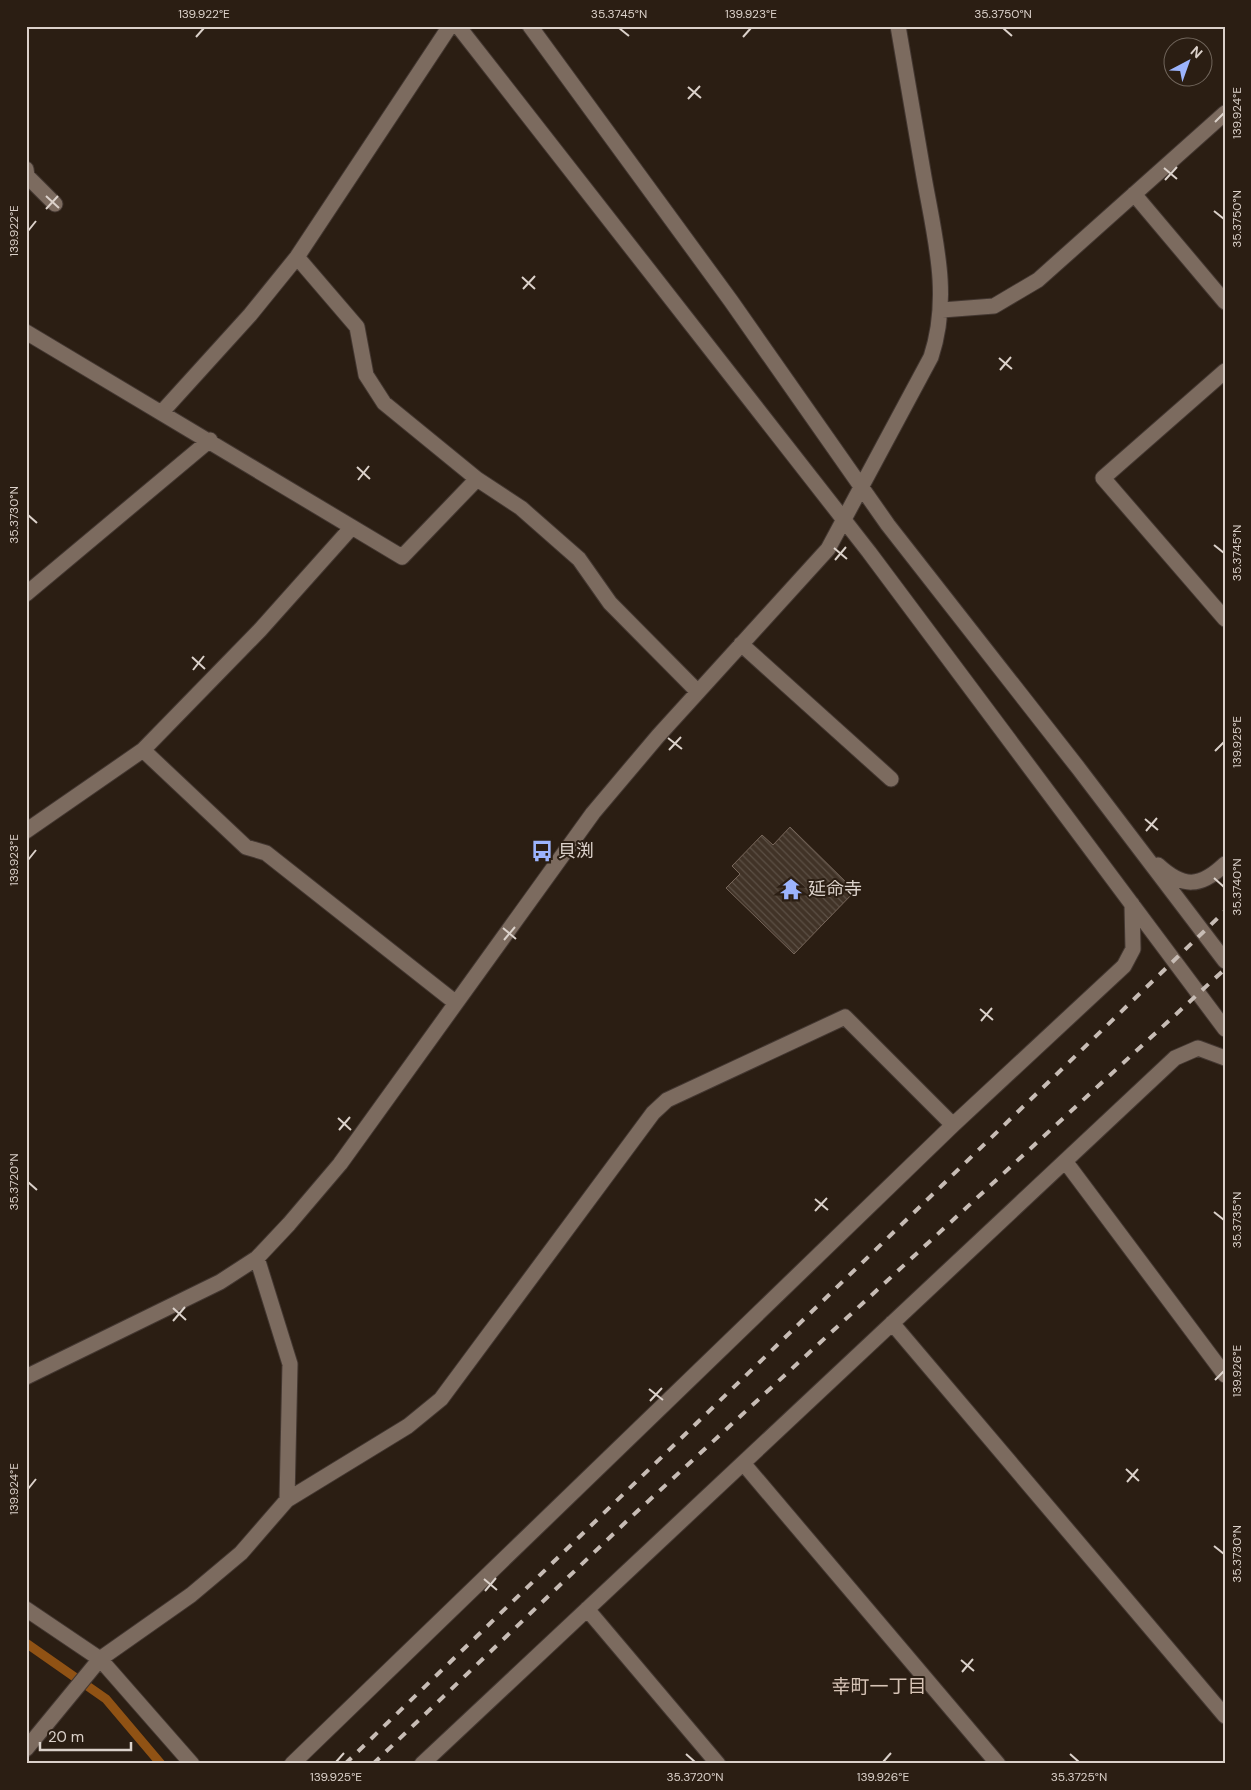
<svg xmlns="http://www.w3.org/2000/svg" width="1251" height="1790" viewBox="0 0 1251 1790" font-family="'DM Sans','Noto Sans JP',sans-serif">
<defs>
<pattern id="building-back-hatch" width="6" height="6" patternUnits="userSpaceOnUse" patternTransform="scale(1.25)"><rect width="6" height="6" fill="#413327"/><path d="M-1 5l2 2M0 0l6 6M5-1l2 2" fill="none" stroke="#5c5045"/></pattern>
</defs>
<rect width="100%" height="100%" fill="#2b1e13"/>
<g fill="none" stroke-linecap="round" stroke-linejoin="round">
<path stroke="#905214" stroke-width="9" d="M26,1643L106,1699L161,1764"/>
</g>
<path fill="url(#building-back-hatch)" stroke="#77665a" d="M790,827L855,891L794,954L726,888L740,874L732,866L762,835L773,845Z"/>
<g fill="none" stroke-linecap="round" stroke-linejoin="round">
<g stroke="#433731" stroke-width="17">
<path id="minor" d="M458,26L869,552L1225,1029
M530,26L731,301L888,525L1079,769L1225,961
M26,169L27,176L55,204
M1134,194L1225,302
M297,257L357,327L366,375L384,403L477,479L521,508L579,559L610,603L698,692
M942,310L994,306L1038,280L1225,113
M26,332L402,557L477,479
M1225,371L1103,478L1225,619
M162,412L250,315L297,257L450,26
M26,594L210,440
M741,644L891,779
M143,750L246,847L266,853L456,1003
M26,831L143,750L260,630L352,527
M1158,865C1183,888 1200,888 1225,864
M1065,1161L1225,1375
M257,1258L290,1364L287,1500
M892,1323L1225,1716
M26,1377L220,1282L257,1258L289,1224L340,1164L593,813L658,736L828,549L931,357C951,296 935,239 924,177C915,127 907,76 898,26
M743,1463L998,1764
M26,1609L100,1659L192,1764
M587,1609L718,1764
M26,1749L100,1659L191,1595L241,1553L287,1500L408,1426L441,1399L653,1113L667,1100L845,1017L953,1125
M292,1764L953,1125L1124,966L1133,949L1132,904
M422,1764L1175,1058L1198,1048L1225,1058"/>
</g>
<use href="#minor" stroke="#7c6b5f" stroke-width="15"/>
<path stroke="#c7bcb5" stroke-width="4" stroke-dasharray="9 9" stroke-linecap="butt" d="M345,1764L1225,911
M373,1764L630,1518L1225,969"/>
</g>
<path fill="none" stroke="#dbd1ca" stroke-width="2" d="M619,28L629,36M1003,28L1012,36M196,37L204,28M743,37L751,28M688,87L701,98M688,99L700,86M1215,122L1224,113M1164,168L1177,179M1165,180L1177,167M46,196L59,208M46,209L58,196M1214,211L1224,219M28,231L36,221M522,277L535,289M523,289L535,276M999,358L1012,369M1000,370L1011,357M357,467L370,479M358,480L369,466M28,515L37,523M1214,545L1224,553M834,548L847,559M835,560L846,547M192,657L205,669M193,670L204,656M668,738L682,749M669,750L681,737M1215,751L1224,742M1145,819L1158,830M1146,831L1157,818M28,860L36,850M1214,878L1224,887M503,928L516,939M504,940L515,927M980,1009L993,1020M981,1021L992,1008M338,1118L351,1130M339,1130L350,1117M28,1182L37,1190M815,1199L828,1210M815,1211L827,1198M1214,1212L1224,1220M173,1308L186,1320M173,1321L185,1307M1215,1380L1224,1371M649,1389L663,1400M650,1401L662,1388M1126,1469L1139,1481M1127,1482L1138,1469M28,1489L36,1479M1214,1546L1224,1554M484,1579L497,1590M485,1591L496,1578M961,1660L974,1671M962,1672L973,1659M686,1754L695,1762M1070,1754L1079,1762M336,1762L344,1753M883,1762L891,1753"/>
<defs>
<g id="bus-bare" transform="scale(1.725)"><path d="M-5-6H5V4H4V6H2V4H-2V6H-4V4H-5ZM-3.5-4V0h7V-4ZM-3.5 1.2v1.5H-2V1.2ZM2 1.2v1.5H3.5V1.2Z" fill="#9cb4fd" stroke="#2b1e13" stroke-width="2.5" paint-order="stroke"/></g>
<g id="temple-bare" transform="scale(1.725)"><path d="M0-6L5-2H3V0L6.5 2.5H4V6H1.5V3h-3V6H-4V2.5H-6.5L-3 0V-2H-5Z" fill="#9cb4fd" stroke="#2b1e13" stroke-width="2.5" paint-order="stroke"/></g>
</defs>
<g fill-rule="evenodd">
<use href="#bus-bare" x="542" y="851"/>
<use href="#temple-bare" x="791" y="889"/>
</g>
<g text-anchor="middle" stroke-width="4" stroke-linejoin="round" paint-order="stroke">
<g font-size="18" fill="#dbd1ca" stroke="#2b1e13" text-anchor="start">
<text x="558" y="857">貝渕</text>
<text x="808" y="895">延命寺</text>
</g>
<g font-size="19" fill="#d6c3b5" stroke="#2b1e13">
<text x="879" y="1693">幸町一丁目</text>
</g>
</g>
<rect width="1251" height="1790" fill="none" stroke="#2b1e13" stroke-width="55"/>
<g transform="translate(1188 62) rotate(41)"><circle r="24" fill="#2b1e13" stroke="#71665c"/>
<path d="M0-4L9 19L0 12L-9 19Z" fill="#9cb4fd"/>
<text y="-8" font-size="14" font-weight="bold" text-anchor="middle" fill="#dbd1ca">N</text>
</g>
<path d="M40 1742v8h91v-8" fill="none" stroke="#dbd1ca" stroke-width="2.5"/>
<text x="48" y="1742" font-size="15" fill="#dbd1ca" stroke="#2b1e13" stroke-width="4" paint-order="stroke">20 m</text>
<rect x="28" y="28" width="1196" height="1734" fill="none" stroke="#dbd1ca" stroke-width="2"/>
<g font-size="12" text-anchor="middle" fill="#dbd1ca">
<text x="204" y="18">139.922°E</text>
<text x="619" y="18">35.3745°N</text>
<text x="751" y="18">139.923°E</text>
<text x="1003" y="18">35.3750°N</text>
<text transform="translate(1237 113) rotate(-90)" y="4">139.924°E</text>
<text transform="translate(1237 219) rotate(-90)" y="4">35.3750°N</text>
<text transform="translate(14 231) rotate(-90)" y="4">139.922°E</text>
<text transform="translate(14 515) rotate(-90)" y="4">35.3730°N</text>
<text transform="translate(1237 553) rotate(-90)" y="4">35.3745°N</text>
<text transform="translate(1237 742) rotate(-90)" y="4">139.925°E</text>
<text transform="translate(14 860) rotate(-90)" y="4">139.923°E</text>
<text transform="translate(1237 887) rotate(-90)" y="4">35.3740°N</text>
<text transform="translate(14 1182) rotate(-90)" y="4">35.3720°N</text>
<text transform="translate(1237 1220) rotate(-90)" y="4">35.3735°N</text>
<text transform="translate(1237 1371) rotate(-90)" y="4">139.926°E</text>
<text transform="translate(14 1489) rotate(-90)" y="4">139.924°E</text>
<text transform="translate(1237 1554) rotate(-90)" y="4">35.3730°N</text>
<text x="336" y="1781">139.925°E</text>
<text x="695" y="1781">35.3720°N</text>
<text x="883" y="1781">139.926°E</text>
<text x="1079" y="1781">35.3725°N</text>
</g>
</svg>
